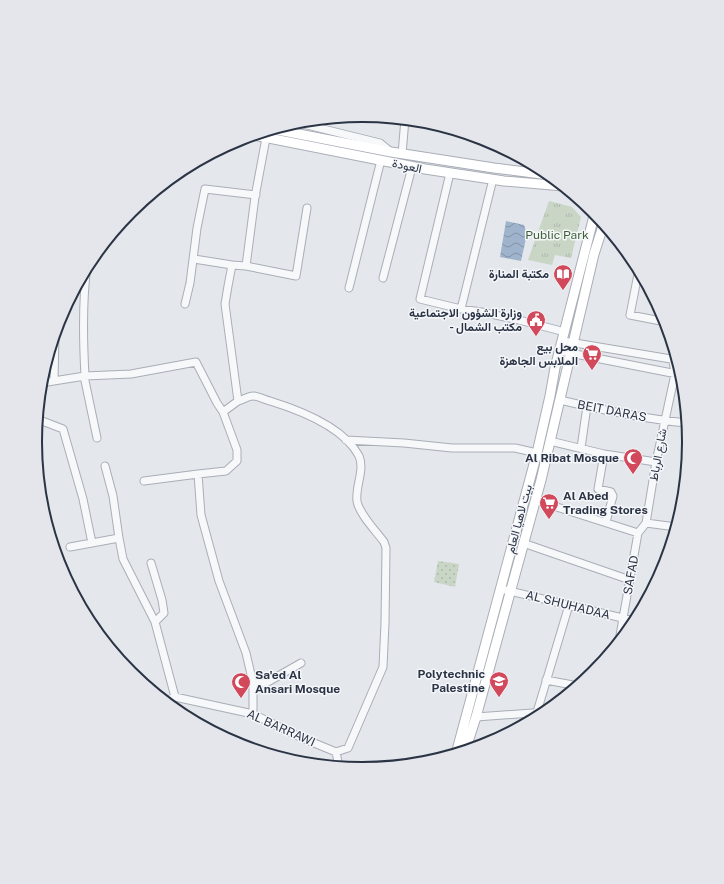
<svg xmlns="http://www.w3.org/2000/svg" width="724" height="884" viewBox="0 0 724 884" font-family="'Public Sans',Vazirmatn,sans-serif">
<defs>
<pattern id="grass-dots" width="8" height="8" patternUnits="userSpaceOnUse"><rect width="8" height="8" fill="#c9d6c5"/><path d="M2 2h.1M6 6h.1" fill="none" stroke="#adb8ab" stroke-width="1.8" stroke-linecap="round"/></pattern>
<pattern id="park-tufts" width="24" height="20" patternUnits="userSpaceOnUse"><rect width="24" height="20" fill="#c9d6c5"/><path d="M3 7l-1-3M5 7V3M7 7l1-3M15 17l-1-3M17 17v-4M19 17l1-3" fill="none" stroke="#adb8ab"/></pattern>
<pattern id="water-waves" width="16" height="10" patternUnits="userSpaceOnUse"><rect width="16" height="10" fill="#9fb4cc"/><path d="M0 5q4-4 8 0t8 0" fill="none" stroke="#8293a7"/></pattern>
</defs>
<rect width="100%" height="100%" fill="#e4e7ec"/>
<path fill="url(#grass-dots)" d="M438,561L459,564L455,587L434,582Z"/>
<path fill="url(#park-tufts)" d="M549,201L572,207L581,217L571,258L555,255L552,265L528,260Z"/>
<path fill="url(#water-waves)" d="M506,221L524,225L527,234L521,261L500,257Z"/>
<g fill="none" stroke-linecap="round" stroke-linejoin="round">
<g stroke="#a9aeb7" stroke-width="9">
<path id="street" d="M295,122L380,143L391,152
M402,154L405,119
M450,173L420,299L461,309L481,312L523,321L565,332
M194,259L232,265L246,266L296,276L307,208
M246,266L255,197L266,138
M639,269L630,315L666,322
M383,278L412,167
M349,288L381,160
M185,304L190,283L197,228L205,189L256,195
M461,309L493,179
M563,341L677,360
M560,351L682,375
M84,376L97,438
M85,376C83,339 82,302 87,266
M54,381L55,334
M41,383L85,376L131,374L196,362L217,403L223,412L237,450V461L226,471L198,474L201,515L219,581L246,653L253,683V714
M560,400C602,410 645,419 687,423
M238,401C243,400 248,396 253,396C258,396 265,400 270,401C299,410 344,427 359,456C365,470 355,487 357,501C359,514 376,531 384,542L386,548L385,623L383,667L348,748L336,752
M223,412L238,401L225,304L228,286L232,265
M37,419L63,429L83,499L92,543
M346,440L404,443L452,448H515L537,453
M550,441L604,454L656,462
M581,448L587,406
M604,454L598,489L611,492L613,496L606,522
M105,466L113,496L119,538
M144,481L198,474
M535,500L638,533
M646,523L676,527
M523,543L630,580
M70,547L119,538L123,559L155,622
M151,563L162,600L164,613L155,622L175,697
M501,589L635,621
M619,641L638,533L646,523L656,462L675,374L673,360L675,352
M546,680L578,686
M253,683H266L301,663
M164,701L175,697L253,714L302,738L336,752L339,767
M537,712L569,605
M476,717L546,712"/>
</g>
<g stroke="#a9aeb7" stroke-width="11">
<path id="secondary" d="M273,129L391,152L494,168L549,175
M253,135L425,169L504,181L563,186
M465,751L476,717L541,480L594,254L604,223
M456,754L537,453L550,396L555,368L595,212"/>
</g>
<use href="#street" stroke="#f7f8fa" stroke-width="7"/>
<use href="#secondary" stroke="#fff" stroke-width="9"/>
</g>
<defs>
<g id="library-pin" transform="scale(1)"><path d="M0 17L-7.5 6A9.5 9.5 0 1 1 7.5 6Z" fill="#d1495b" stroke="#f4f6f9"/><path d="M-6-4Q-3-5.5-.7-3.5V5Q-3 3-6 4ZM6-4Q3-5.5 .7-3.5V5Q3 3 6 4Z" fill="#fff"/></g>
<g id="civic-pin" transform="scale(1)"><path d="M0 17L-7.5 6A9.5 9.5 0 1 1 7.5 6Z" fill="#d1495b" stroke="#f4f6f9"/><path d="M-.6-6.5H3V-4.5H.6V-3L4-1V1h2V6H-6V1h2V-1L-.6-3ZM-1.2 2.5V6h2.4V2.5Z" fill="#fff"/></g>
<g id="supermarket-pin" transform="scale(1)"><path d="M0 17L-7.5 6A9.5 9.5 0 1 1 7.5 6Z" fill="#d1495b" stroke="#f4f6f9"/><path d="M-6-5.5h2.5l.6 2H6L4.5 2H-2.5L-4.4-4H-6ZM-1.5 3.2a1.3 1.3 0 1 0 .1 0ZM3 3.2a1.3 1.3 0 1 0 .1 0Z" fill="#fff"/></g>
<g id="mosque-pin" transform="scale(1)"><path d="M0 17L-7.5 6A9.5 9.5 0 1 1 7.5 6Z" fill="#d1495b" stroke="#f4f6f9"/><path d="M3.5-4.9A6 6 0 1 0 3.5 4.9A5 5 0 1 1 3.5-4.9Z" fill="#fff"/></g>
<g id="university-pin" transform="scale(1)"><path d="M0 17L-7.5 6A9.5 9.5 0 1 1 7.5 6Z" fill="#d1495b" stroke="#f4f6f9"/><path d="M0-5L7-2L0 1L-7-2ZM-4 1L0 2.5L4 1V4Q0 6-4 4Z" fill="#fff"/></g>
</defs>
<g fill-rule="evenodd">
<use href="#library-pin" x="563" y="274"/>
<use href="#civic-pin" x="536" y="320"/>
<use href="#supermarket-pin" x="592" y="354"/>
<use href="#mosque-pin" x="633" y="458"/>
<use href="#supermarket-pin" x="549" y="503"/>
<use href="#university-pin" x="499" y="681"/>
<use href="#mosque-pin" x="241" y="682"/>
</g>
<g text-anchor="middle" stroke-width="3" stroke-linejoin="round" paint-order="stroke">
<g font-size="12" fill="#2b3445" stroke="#f4f6f9">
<text transform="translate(407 166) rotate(12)" y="4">العودة</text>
<text transform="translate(612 411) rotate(11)" y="4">BEIT DARAS</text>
<text transform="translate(658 455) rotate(-80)" y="4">شارع الرباط</text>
<text transform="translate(519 519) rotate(-75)" y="4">بيت لاهيا العام</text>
<text transform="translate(631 575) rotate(-80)" y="4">SAFAD</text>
<text transform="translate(568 605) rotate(14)" y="4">AL SHUHADAA</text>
<text transform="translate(281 728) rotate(24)" y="4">AL BARRAWI</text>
</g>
<g font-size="12" fill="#3f6138" stroke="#f4f6f9">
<text x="557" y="239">Public Park</text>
</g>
<g font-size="12" font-weight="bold" fill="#2b3445" stroke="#f4f6f9" text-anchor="end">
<text x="549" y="278">مكتبة المنارة</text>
<text x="522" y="317">وزارة الشؤون الاجتماعية<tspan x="522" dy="14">- مكتب الشمال</tspan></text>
<text x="578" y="351">محل بيع<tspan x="578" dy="14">الملابس الجاهزة</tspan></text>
<text x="619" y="462">Al Ribat Mosque</text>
<text x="563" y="500" text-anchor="start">Al Abed<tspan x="563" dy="14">Trading Stores</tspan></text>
<text x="485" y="678">Polytechnic<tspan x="485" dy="14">Palestine</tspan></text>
<text x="255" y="679" text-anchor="start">Sa'ed Al<tspan x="255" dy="14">Ansari Mosque</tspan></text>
</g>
</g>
<path d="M0 0H724V884H0ZM42 442a320 320 0 1 1 640 0a320 320 0 1 1-640 0Z" fill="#e4e6eb" fill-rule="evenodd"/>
<path fill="none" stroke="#2b3445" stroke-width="2" d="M42 442a320 320 0 1 1 640 0a320 320 0 1 1-640 0Z"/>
</svg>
